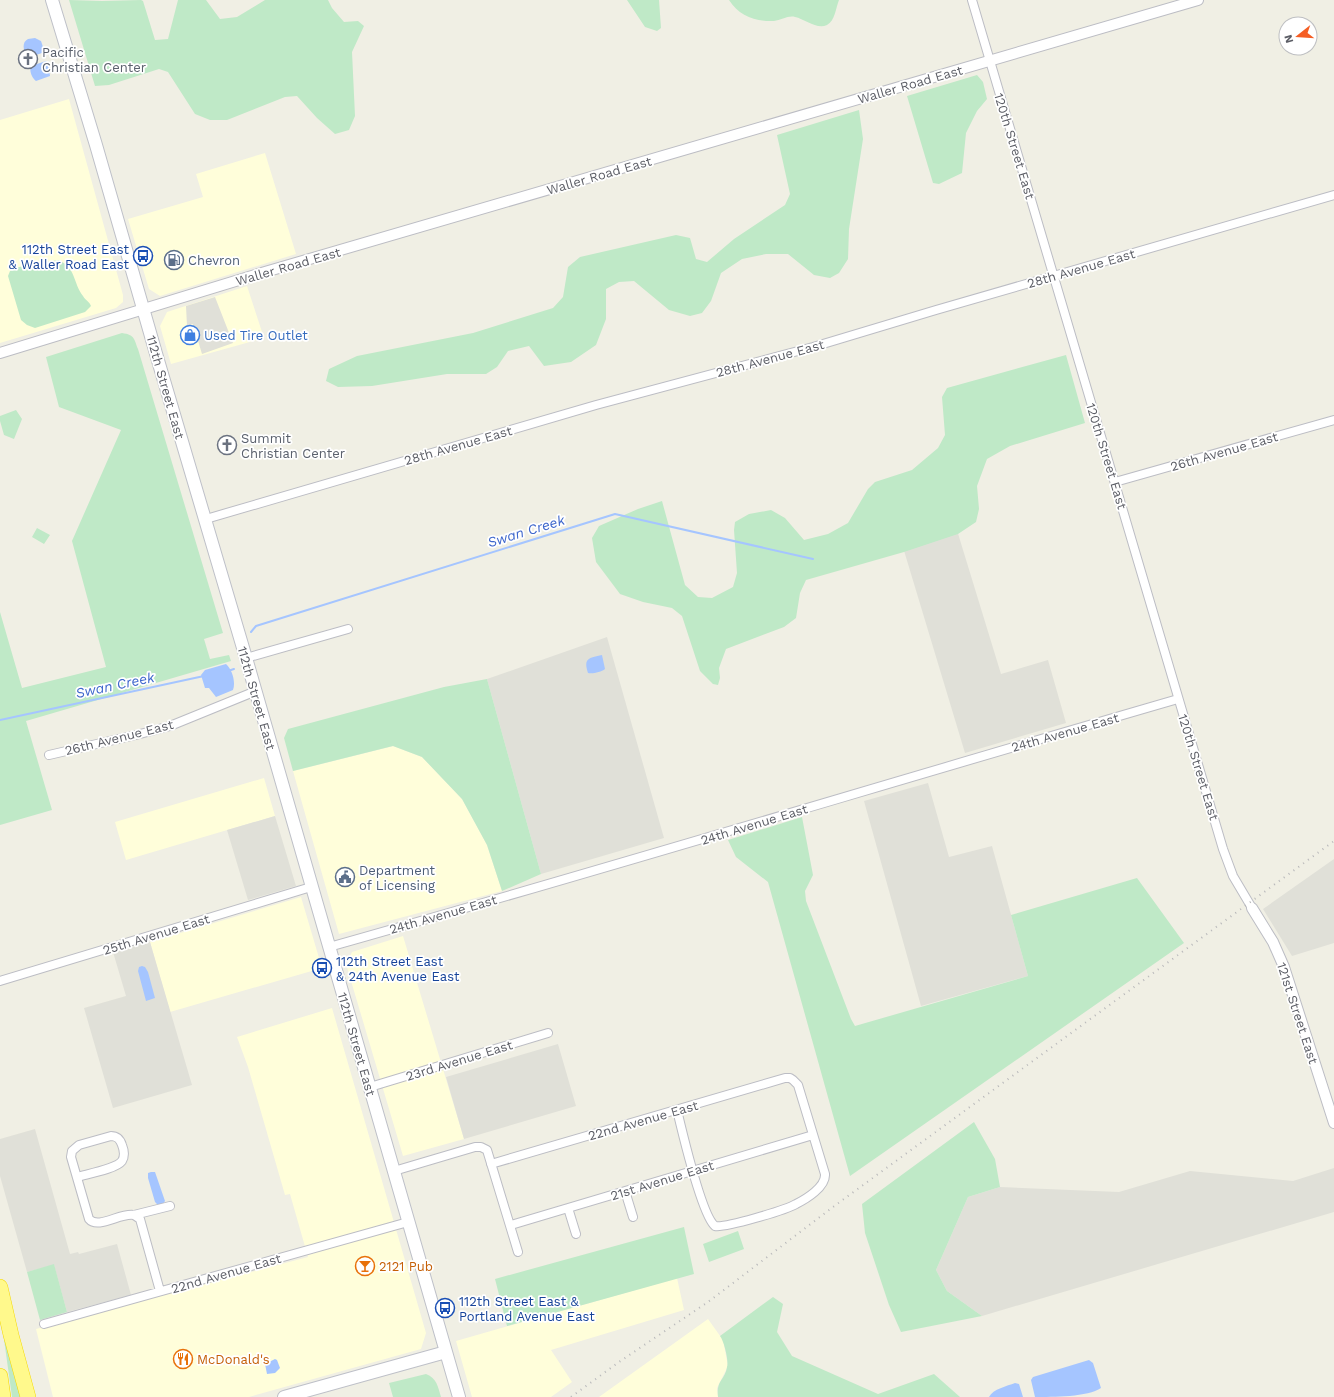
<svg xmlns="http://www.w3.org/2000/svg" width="1334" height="1397" viewBox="0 0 1334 1397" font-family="'Work Sans',sans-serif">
<rect width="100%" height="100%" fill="#f0efe4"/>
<path fill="#fffeda" d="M69,99L123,295V302L116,308L0,343V120Z
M265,153L296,254L160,296L149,289L128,219L203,197L196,174Z
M247,286L264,338L171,364L160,326L167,312Z
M393,746L422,757L462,799L487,845L502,891L339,934L293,771Z
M264,778L275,816L126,860L115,822Z
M301,897L322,968L170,1012L150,942Z
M403,936L464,1139L403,1156L346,964L352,952Z
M332,1008L426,1333L421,1349L249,1397H53L36,1329L308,1257L290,1194L285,1195L248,1067L237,1037Z
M677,1278L684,1310L551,1350L572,1382L551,1397H472L456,1341Z
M708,1319L723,1340L728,1366L717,1388L718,1397H599Z"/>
<path fill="#e0e0d8" d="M215,297L233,343L202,354L193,324L187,326L186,306Z
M956,527L1001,674L1048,660L1066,723L965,753L902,544Z
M607,637L664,838L541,874L487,679Z
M928,783L949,857L992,846L1028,976L921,1006L864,801Z
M275,816L296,886L248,900L227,830Z
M1334,859V943L1292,956L1263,909Z
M150,942L192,1085L113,1108L84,1008L126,996L113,952Z
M558,1044L576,1106L464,1139L446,1077Z
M35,1129L70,1254L78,1252L79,1254L117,1244L131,1295L67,1312L54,1265L27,1272L0,1176V1139Z
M1334,1168V1212L982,1316L947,1291L936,1270L968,1197L1000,1187L1119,1192L1190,1171L1293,1181Z"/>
<path fill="#bfe9c7" d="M69,0L102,1L141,0L143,1L155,40L168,39L178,0H206L220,19L237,17L265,0H328L332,8L344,22L358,21L364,26L352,52L355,116L349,130L335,134L317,118L297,96L285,97L227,120H210L195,114L168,72L159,69L109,85L95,86Z
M627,0H659L661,28L657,31L645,27Z
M729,0H839C836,7 835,21 827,25C817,30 805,19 795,17C789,15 781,20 774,21C756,22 739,16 729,0Z
M977,75L983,82L987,99L977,111L966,133L962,173L939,184L933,183L907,96Z
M859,110L863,139L849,229L848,259L839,273L830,278L814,275L788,254H766L742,259L721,273L711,301L702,313L690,316L669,310L634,281L619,282L606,289V319L596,345L571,362L544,366L529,346L508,351L497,367L486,374H447L372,386L338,387L326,381L329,369L357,356L473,333L553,308L563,297L568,267L580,257L676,235L690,238L696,259L707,262L734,239L785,205L790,194L777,135Z
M58,260C76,267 73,283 83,296C86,301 89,301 91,306L85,312L35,328L27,325L21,320L8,276L10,271L19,267Z
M122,333C135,335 134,339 138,349L223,633L204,639L210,659L229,655L231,661L26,721L52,810L0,825V612L22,688L106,667L72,541L121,430L59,407L46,357Z
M1066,355L1085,423L1010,446L987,459L977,486L979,509L976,522L958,534L904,552L806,580L800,593L796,618L784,627L726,649L719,668L720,678L718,685L713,684L700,671L682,616L672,608L643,602L620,594L596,562L592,538L599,526L638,509L662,501L685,585L698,597L712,598L733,587L737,573L734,530L735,522L749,514L771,510L785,518L804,540L828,534L848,523L868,489L875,482L912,470L938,448L945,435L942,397L947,388Z
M16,410L22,419L14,439L4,435L0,421V416Z
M37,528L50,535L44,544L32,537Z
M487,679L541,874L502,891L487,845L462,799L422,757L393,746L293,771L284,738L288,729L444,687Z
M802,817L813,875L805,891L806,901L851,1019L855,1026L1028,976L1011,915L1137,878L1184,943L850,1176L768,882L736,857L728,840Z
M974,1122L995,1159L1000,1187L968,1197L936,1270L947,1291L982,1316L901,1332L889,1305L865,1233L862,1204Z
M684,1227L694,1274L507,1326L495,1279Z
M738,1231L744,1249L709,1262L703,1244Z
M54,1264L67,1312L40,1320L27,1272Z
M773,1297L783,1304L777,1332L792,1356L878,1394L934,1374L960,1397H718C716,1380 725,1380 727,1367C729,1361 724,1341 720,1336Z
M2,1325L22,1397H12Z
M426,1374C437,1378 438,1387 441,1397H393L389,1383Z"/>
<path fill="#a5c5ff" d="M28,39L35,38L41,41L43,47L42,53L30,57L26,55C23,49 22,42 28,39Z
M46,61L48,63L50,76L36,81C32,78 29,71 31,66Z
M602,655L605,669C601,672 593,674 588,673C583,658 589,658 602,655Z
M226,664C232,669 236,682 233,690L216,697L209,688H205L201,675L205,670Z
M142,966L145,967L148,972L155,998L146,1001L138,971L139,967Z
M151,1172H155L165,1201L163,1204L158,1205L155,1202L148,1178V1173Z
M275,1359L277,1360L280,1368L275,1373L267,1374L265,1364Z
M1089,1360L1093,1363L1101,1388C1088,1397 1053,1397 1035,1397L1031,1380L1033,1377Z
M1015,1383L1019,1384L1023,1397H989C993,1389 1007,1386 1015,1383Z"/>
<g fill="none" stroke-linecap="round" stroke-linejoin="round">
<path stroke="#a5c5ff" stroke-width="2" d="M251,632L256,626L615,514L813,559
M228,671L234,669
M0,720L204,676"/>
<g stroke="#bcbdc4" stroke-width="10">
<path id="minor" d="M972,0L1223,849L1233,876L1252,908
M1115,482L1334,420
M206,519L596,405L813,347L936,310L1334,195
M246,658L348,629
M49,755L140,734L170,726L256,691
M329,947C613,867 895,781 1178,699
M0,981L311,887
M370,1087L548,1033
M491,1164L785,1078H790L793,1080L798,1085L825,1174C826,1187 806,1199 796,1204C786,1210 725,1228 715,1226C702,1216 682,1131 677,1110
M394,1171L475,1147H481L487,1150L518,1252
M77,1177C87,1174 116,1169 122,1161C125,1156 124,1150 122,1145C120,1139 117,1136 111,1136L79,1145L72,1151L71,1157L89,1219C98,1230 121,1212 134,1215L170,1206
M625,1191L633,1217
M568,1208L576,1234
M134,1215L140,1219L160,1291
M511,1225L813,1135
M44,1324L408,1222"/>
</g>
<g stroke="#bcbdc4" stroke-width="12">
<path id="tertiary" d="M0,353L265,272L1198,0
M1252,908L1273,942L1284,967L1334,1123"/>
</g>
<g stroke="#bec0c8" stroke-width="14">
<path id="secondary" d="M52,0L96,145L157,357L246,658L459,1397
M284,1397L446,1352"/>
</g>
<g stroke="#f4d800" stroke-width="16">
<path id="motorway" d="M0,1287L11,1335L28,1397
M0,1376L3,1397"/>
</g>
<use href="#minor" stroke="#fff" stroke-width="8"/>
<use href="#tertiary" stroke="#fff" stroke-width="10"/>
<use href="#secondary" stroke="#fff" stroke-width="12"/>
<use href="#motorway" stroke="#fff98c" stroke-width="15"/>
<path stroke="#b7b7b9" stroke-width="2" stroke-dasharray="1 5" stroke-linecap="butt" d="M571,1397L619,1362L708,1302L833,1207L1334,841"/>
</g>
<defs>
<g id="church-ring" transform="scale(1)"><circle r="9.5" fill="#fff" stroke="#6b7280" stroke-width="1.5"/><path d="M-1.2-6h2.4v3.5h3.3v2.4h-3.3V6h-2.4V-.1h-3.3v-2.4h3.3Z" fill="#6b7280"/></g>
<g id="bus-ring" transform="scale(1)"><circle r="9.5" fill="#fff" stroke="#1a4fb4" stroke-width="1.5"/><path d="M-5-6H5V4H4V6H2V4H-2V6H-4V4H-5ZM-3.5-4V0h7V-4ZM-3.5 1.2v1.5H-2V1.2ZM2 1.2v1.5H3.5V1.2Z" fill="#1a4fb4"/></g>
<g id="fuel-ring" transform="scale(1)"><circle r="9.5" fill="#fff" stroke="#5c6f8a" stroke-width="1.5"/><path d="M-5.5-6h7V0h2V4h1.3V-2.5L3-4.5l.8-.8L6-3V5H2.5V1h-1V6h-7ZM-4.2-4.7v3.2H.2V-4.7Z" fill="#5c6f8a"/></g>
<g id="shop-ring" transform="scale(1)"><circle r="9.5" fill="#fff" stroke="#3f7fe0" stroke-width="1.5"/><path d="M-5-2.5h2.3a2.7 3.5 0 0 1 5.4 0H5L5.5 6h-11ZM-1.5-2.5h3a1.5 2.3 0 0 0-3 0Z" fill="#3f7fe0"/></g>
<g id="civic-ring" transform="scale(1)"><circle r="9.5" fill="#fff" stroke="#5c6f8a" stroke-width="1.5"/><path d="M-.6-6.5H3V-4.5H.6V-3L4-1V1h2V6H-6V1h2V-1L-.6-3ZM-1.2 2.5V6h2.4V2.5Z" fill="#5c6f8a"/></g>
<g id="bar-ring" transform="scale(1)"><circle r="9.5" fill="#fff" stroke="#e8710a" stroke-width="1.5"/><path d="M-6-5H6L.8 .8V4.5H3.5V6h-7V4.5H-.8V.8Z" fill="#e8710a"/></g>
<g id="restaurant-ring" transform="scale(1)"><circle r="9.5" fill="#fff" stroke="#e8710a" stroke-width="1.5"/><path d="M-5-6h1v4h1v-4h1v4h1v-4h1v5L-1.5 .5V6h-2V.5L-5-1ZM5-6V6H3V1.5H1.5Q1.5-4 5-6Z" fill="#e8710a"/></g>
</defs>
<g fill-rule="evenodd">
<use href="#church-ring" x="28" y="59"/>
<use href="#bus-ring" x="143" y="256"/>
<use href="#fuel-ring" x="174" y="260"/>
<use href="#shop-ring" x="190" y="335"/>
<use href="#church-ring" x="227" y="445"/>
<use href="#civic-ring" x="345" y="877"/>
<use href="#bus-ring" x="322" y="968"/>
<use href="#bar-ring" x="365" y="1266"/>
<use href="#bus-ring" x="445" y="1308"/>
<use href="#restaurant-ring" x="183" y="1359"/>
</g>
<g text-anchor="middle" stroke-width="3.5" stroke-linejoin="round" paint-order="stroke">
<g font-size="13" fill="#5b616d" stroke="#fff" text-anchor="start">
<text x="42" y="57">Pacific<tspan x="42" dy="15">Christian Center</tspan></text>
<text x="241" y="443">Summit<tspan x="241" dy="15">Christian Center</tspan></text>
</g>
<g font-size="13" fill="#5c5e66" stroke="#fff">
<text transform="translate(910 84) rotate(-16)" y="5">Waller Road East</text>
<text transform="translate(1015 146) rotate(73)" y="5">120th Street East</text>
<text transform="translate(599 175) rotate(-16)" y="5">Waller Road East</text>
<text transform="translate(288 266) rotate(-16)" y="5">Waller Road East</text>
<text transform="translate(1081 268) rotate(-16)" y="5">28th Avenue East</text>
<text transform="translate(770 358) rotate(-15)" y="5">28th Avenue East</text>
<text transform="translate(166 387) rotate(74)" y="5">112th Street East</text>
<text transform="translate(458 445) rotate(-16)" y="5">28th Avenue East</text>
<text transform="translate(1224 451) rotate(-16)" y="5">26th Avenue East</text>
<text transform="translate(1107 456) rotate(73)" y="5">120th Street East</text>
<text transform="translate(257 698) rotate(74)" y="5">112th Street East</text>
<text transform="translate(1065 732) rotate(-16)" y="5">24th Avenue East</text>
<text transform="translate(119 737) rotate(-14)" y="5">26th Avenue East</text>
<text transform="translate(1199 767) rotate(73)" y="5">120th Street East</text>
<text transform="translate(754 824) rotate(-17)" y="5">24th Avenue East</text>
<text transform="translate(443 914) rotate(-16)" y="5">24th Avenue East</text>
<text transform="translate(156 934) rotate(-17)" y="5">25th Avenue East</text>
<text transform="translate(1298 1013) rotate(72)" y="5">121st Street East</text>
<text transform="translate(357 1044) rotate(74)" y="5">112th Street East</text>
<text transform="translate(459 1060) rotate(-17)" y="5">23rd Avenue East</text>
<text transform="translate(643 1120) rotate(-16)" y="5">22nd Avenue East</text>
<text transform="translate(662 1180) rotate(-17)" y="5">21st Avenue East</text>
<text transform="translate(226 1273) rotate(-16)" y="5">22nd Avenue East</text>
</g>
<g font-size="13" fill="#164399" stroke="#fff" text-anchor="start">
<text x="129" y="254" text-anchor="end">112th Street East<tspan x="129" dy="15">&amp; Waller Road East</tspan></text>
<text x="336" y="966">112th Street East<tspan x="336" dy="15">&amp; 24th Avenue East</tspan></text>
<text x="459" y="1306">112th Street East &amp;<tspan x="459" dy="15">Portland Avenue East</tspan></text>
</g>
<g font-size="13" fill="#4e5e75" stroke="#fff" text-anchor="start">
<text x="188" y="265">Chevron</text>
<text x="359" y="875">Department<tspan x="359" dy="15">of Licensing</tspan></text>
</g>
<g font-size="13" fill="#366cbe" stroke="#fff" text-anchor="start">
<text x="204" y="340">Used Tire Outlet</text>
</g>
<g font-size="13" fill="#c56008" stroke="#fff" text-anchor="start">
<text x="379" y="1271">2121 Pub</text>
<text x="197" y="1364">McDonald's</text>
</g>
<g font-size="14" font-style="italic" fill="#3e67cc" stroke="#fff">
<text transform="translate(526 531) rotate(-17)" y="5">Swan Creek</text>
<text transform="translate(115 685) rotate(-12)" y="5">Swan Creek</text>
</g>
</g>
<g transform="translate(1298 36) rotate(253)"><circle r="19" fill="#ffffff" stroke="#bebfc2"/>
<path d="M0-3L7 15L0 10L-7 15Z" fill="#f55e24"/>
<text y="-6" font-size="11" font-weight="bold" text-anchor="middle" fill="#5c5e66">N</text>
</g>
</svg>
